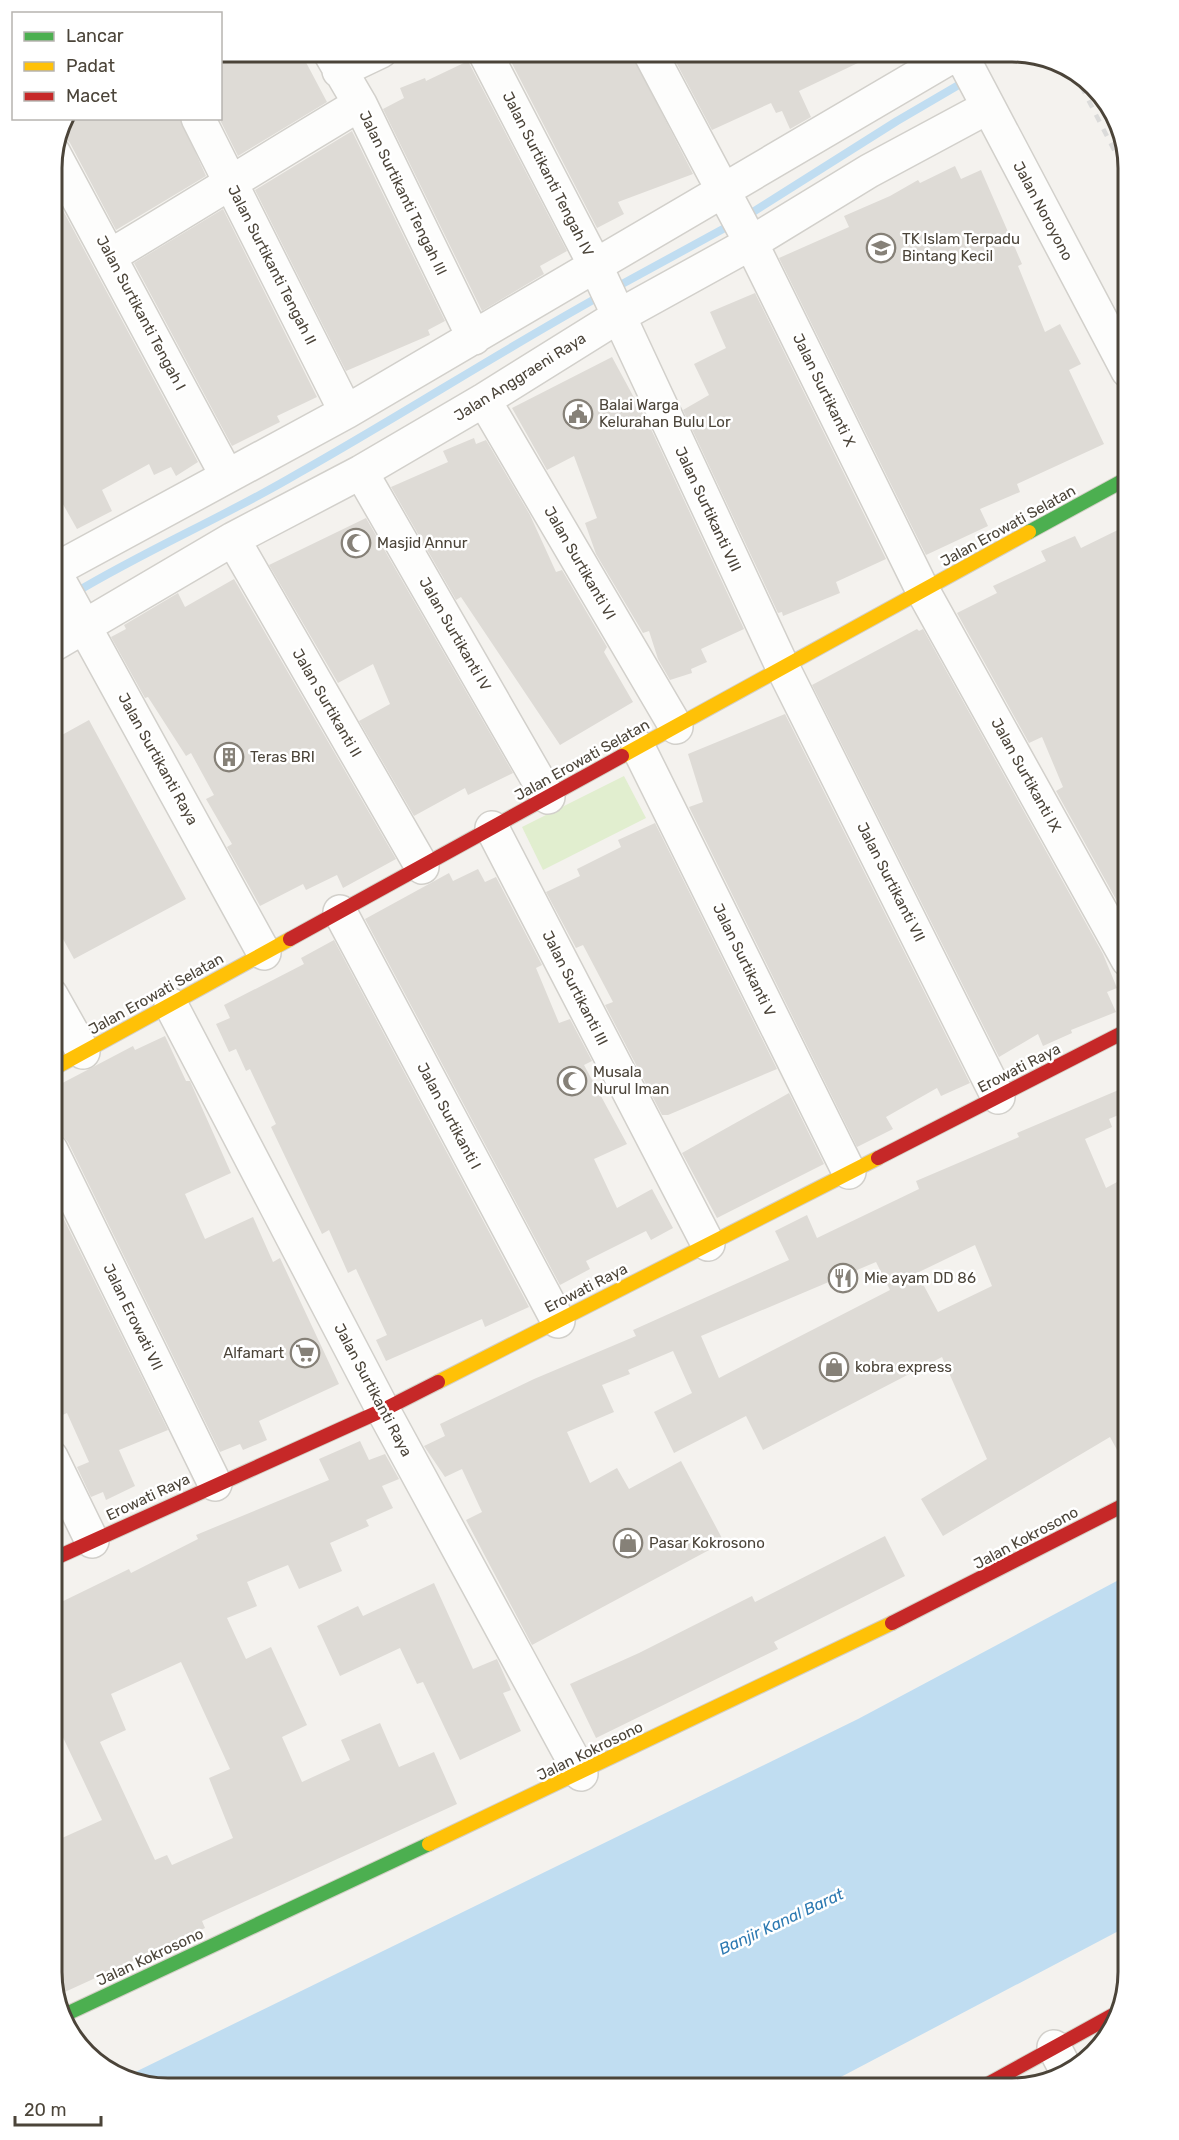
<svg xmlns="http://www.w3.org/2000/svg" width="1179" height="2140" viewBox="0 0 1179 2140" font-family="Rubik,sans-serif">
<rect width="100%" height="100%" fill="#f4f2ee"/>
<path fill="#e1eecf" d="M624,776L646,818L543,870L522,827Z"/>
<path fill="#c0ddf1" d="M1128,1575V1926L818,2089H160L125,2077L858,1719Z"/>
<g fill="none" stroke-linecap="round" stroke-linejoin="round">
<path stroke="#c0ddf1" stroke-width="8" d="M745,217L897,121L962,83
M613,289L734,223
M73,594C146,550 224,517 297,474C400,416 499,352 602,295"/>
</g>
<path fill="#dedbd6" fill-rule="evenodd" d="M220,51H300L327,102L238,156L219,118Z
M630,51L693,174L618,202L624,214L597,228L506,52Z
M670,51H883L799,91L811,117L790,129L782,111L776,113L771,103L712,130Z
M468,61L567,251L540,266L544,274L482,311L383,109L404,98L400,88L425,78L426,81Z
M63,118H180L206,176L116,230L70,143L58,130Z
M352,131L445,321L428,330L430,335L346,371L255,190Z
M955,166L961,179L981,170L1022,264L1018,266L1045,332L1060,324L1081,364L1069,370L1104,444L1017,484L1020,492L980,509L988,526L926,555L779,258L849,227L844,216L890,196L918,180L920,183Z
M51,188L198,462L176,476L171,467L154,475L149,464L102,490L112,511L77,529L51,483Z
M223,209L317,397L277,416L280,422L232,446L134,263Z
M755,293L886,559L836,582L840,593L783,616L782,612L778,613L683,410L709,395L694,364L726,348L710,312Z
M612,357L651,429L744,629L701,649L707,662L691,669L692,673L670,680L658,659L649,631L643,633L596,554L585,523L597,518L574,456L547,470L512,408Z
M474,438L476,444L486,440L530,515L556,572L562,570L607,647L604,652L633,702L560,745L461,597L456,600L391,487L448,462L443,451Z
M366,518L513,773L468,795L465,788L414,816L359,721L390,704L373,664L338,683L269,565Z
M1128,525V921L1056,791L1063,787L1042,737L1029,743L957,613L997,593L993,586L1046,561L1041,551L1075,536L1081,548Z
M234,579L396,859L343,888L337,875L306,890L303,884L260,906L227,847L232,844L206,799L214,795L191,753L186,756L148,697L145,698L111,637L126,629L124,625L178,593L185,607Z
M917,629L919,631L923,629L1103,954L1117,988L1107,992L1116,1012L1071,1030L1072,1033L1043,1046L1038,1034L999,1057L812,685Z
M785,714L970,1083L941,1096L937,1088L886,1117L893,1129L857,1147L689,807L703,802L688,754Z
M89,720L186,899L74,959L51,917V741Z
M655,823L777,1069L668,1115H662L605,1005L613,1002L583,945L576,948L546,892L580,876L577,869L621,847L618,840Z
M478,869L485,882L496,877L542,965L536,968L559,1023L570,1019L592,1061L584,1065L627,1144L594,1159L617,1208L652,1189L673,1228L651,1240L646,1231L586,1261L590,1269L560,1285L365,919L449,873L453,881Z
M334,940L529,1307L485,1327L482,1319L386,1361L376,1340L387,1335L356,1269L348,1273L329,1230L322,1234L271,1127L276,1124L250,1069L246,1071L236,1049L229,1052L216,1024L230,1018L224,1005L304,964L301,958Z
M165,1036L186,1081H190L231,1173L185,1194L205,1239L253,1217L273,1262L280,1258L339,1384L259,1421L267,1440L243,1450L240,1444L220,1452L68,1142L61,1134L51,1131V1089L133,1046L135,1050Z
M1128,1086V1111L1109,1119L1112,1127L1085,1139L1106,1188L1128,1176V1470L1110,1437L943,1536L921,1499L987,1459L942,1357L763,1450L746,1416L674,1453L654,1412L692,1393L673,1351L628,1370L630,1374L602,1385L614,1412L567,1432L590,1483L617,1468L629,1489L681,1461L724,1542L532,1645L466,1520L482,1512L462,1469L445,1477L424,1446L445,1436L440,1424L534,1379L636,1336L633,1330L789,1260L775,1231L807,1215L817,1238L919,1189L916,1181L1019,1137L1017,1133ZM975,1245L992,1286L938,1312L917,1273ZM876,1262L890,1290L719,1378L701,1336Z
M789,1093L824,1164L717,1218L682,1153Z
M51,1193L168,1430L119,1450L135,1486L106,1500L103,1492L91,1497L77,1467L89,1462L67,1413L51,1420Z
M360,1441L369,1460L385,1454L399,1479L382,1486L393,1508L366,1520L369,1526L330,1543L342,1571L299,1589L288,1565L247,1582L257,1606L227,1618L246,1659L271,1647L307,1725L282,1737L302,1782L350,1760L341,1740L380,1723L399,1767L434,1752L457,1804L202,1921L205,1928L56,1996L51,1973V1843L102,1820L51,1712V1607L129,1569L131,1573L198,1539L196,1535L329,1480L319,1459ZM181,1662L230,1769L209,1778L233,1838L172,1865L167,1855L155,1860L100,1742L126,1730L111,1694Z
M885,1536L905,1576L774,1642L778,1649L596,1738L570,1684L639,1653L752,1596L755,1602Z
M434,1583L473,1669L497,1659L511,1690L503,1693L521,1731L460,1760L423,1682L417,1684L400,1648L340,1676L317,1626L358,1606L363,1616Z"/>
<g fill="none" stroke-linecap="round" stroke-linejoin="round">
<g stroke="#d2d0cb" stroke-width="36">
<path id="street" d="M329,51L360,104L474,338
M484,51L597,269L783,668L998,1097
M649,51L751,243L923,591L1128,960
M959,51L1128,371
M339,71L381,51
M198,118L346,412
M53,152L227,476
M110,256C194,206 276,154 360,104
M484,400L676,727
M361,472L548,797
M233,539L422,867
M51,566L264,953
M51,572L346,412L959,52
M51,646L233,539L361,472L484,400L617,317L751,243L869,171L988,107
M638,747L849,1172
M492,828L708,1244
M340,912L558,1321
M51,995L83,1052
M171,1005L383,1410L581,1774
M51,1150L215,1484
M51,1457L92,1541
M1054,2047L1067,2072"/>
</g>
<g stroke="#d3cfc5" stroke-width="16">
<path id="fast" d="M1029,532L1128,478
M60,2017L429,1844"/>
</g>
<g stroke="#d3cfc5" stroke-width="16">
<path id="slow" d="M622,756L1029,532
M51,1070L290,939
M438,1382L878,1158
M429,1844L892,1623"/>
</g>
<g stroke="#d3cfc5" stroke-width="16">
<path id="jam" d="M290,939L622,756
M878,1158L1128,1030
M51,1560L383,1410L438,1382
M892,1623L1128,1503
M979,2089L1115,2014"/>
</g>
<use href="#street" stroke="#fdfdfc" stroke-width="33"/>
<use href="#fast" stroke="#4caf50" stroke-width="14"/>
<use href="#slow" stroke="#ffc107" stroke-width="14"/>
<use href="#jam" stroke="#c62828" stroke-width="14"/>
<path stroke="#dbdbda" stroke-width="4.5" stroke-dasharray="8 8" stroke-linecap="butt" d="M1074,72L1128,177"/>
</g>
<defs>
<g id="school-ring" transform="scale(1.5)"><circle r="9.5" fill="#fff" stroke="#868178" stroke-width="1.5"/><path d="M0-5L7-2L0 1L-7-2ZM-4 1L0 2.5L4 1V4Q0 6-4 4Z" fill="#868178"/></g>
<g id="civic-ring" transform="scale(1.5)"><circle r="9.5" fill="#fff" stroke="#868178" stroke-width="1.5"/><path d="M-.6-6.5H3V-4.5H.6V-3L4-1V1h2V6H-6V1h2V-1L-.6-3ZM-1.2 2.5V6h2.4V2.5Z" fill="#868178"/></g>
<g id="mosque-ring" transform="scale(1.5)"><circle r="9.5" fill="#fff" stroke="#868178" stroke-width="1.5"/><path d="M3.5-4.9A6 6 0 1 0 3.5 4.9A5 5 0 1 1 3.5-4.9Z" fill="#868178"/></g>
<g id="building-ring" transform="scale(1.5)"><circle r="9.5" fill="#fff" stroke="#868178" stroke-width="1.5"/><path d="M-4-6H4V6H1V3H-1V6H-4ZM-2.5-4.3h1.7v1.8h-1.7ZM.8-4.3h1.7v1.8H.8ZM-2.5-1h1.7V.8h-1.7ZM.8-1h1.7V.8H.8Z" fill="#868178"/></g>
<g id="restaurant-ring" transform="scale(1.5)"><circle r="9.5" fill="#fff" stroke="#868178" stroke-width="1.5"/><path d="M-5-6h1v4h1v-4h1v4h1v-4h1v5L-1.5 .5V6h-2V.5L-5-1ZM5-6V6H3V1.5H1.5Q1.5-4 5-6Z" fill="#868178"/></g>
<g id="supermarket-ring" transform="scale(1.5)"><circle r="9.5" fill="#fff" stroke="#868178" stroke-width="1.5"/><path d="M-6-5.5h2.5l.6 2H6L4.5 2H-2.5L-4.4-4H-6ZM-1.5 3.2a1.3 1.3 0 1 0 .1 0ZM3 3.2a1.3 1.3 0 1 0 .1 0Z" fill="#868178"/></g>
<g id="shop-ring" transform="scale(1.5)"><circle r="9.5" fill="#fff" stroke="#868178" stroke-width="1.5"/><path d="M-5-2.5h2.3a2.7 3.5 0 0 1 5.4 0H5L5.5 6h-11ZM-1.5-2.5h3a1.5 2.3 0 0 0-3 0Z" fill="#868178"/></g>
</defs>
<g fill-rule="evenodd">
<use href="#school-ring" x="881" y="248"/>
<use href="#civic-ring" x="578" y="414"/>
<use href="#mosque-ring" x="356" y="543"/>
<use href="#building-ring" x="229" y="757"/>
<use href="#mosque-ring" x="572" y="1081"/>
<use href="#restaurant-ring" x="843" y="1278"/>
<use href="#supermarket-ring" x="305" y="1353"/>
<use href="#shop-ring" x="834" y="1367"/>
<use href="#shop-ring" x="628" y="1543"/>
</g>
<g text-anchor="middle" stroke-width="5" stroke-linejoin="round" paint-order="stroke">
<g font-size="15" fill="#4b4439" stroke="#fff">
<text transform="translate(548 174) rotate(63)" y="5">Jalan Surtikanti Tengah IV</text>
<text transform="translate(403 193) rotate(64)" y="5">Jalan Surtikanti Tengah III</text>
<text transform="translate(1043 211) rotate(62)" y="5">Jalan Noroyono</text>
<text transform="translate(272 265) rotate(63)" y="5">Jalan Surtikanti Tengah II</text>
<text transform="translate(141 313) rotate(62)" y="5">Jalan Surtikanti Tengah I</text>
<text transform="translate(520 377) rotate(-32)" y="5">Jalan Anggraeni Raya</text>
<text transform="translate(824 390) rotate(64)" y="5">Jalan Surtikanti X</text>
<text transform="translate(708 509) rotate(65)" y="5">Jalan Surtikanti VIII</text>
<text transform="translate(1008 526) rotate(-29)" y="5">Jalan Erowati Selatan</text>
<text transform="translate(580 563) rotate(60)" y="5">Jalan Surtikanti VI</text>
<text transform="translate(455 634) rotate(60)" y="5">Jalan Surtikanti IV</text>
<text transform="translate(327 703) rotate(60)" y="5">Jalan Surtikanti II</text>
<text transform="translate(158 759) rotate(61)" y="5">Jalan Surtikanti Raya</text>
<text transform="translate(582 760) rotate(-29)" y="5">Jalan Erowati Selatan</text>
<text transform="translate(1026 775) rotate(61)" y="5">Jalan Surtikanti IX</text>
<text transform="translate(891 882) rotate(63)" y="5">Jalan Surtikanti VII</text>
<text transform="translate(744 960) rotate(64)" y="5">Jalan Surtikanti V</text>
<text transform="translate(575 988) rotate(63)" y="5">Jalan Surtikanti III</text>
<text transform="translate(156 994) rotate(-29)" y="5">Jalan Erowati Selatan</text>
<text transform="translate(1019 1068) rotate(-27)" y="5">Erowati Raya</text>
<text transform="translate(449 1116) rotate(62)" y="5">Jalan Surtikanti I</text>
<text transform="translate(586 1288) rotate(-27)" y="5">Erowati Raya</text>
<text transform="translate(133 1317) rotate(64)" y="5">Jalan Erowati VII</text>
<text transform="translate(373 1390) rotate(62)" y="5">Jalan Surtikanti Raya</text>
<text transform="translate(148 1497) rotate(-25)" y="5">Erowati Raya</text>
<text transform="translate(1026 1538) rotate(-28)" y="5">Jalan Kokrosono</text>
<text transform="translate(590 1751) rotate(-26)" y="5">Jalan Kokrosono</text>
<text transform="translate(150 1957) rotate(-25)" y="5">Jalan Kokrosono</text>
</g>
<g font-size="15" fill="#4b4439" stroke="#fff" text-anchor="start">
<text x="902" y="244">TK Islam Terpadu<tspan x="902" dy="17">Bintang Kecil</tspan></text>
<text x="599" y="410">Balai Warga<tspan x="599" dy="17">Kelurahan Bulu Lor</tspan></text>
<text x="377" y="548">Masjid Annur</text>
<text x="250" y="762">Teras BRI</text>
<text x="593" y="1077">Musala<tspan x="593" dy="17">Nurul Iman</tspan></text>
<text x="864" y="1283">Mie ayam DD 86</text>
<text x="284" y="1358" text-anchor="end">Alfamart</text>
<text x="855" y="1372">kobra express</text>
<text x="649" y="1548">Pasar Kokrosono</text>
</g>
<g font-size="16" font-style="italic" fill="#2e7ab2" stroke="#fff">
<text transform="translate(781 1921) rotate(-25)" y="6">Banjir Kanal Barat</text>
</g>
</g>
<path d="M0 0H1179V2140H0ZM168 62H1012A106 106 0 0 1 1118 168V1972A106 106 0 0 1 1012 2078H168A106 106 0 0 1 62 1972V168A106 106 0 0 1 168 62Z" fill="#fff" fill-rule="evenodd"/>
<path fill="none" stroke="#4b4439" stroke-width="3" d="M168 62H1012A106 106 0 0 1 1118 168V1972A106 106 0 0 1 1012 2078H168A106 106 0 0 1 62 1972V168A106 106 0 0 1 168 62Z"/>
<rect x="12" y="12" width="210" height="108" fill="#ffffff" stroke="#b7b4b0" stroke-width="1.5"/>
<rect x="24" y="32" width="30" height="9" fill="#4caf50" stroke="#b7b4b0" stroke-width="1.5"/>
<text x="66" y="42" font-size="18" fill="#4b4439">Lancar</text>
<rect x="24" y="62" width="30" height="9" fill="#ffc107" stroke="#b7b4b0" stroke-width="1.5"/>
<text x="66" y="72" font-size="18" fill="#4b4439">Padat</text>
<rect x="24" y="92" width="30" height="9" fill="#c62828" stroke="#b7b4b0" stroke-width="1.5"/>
<text x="66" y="102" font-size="18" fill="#4b4439">Macet</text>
<path d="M15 2116v9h86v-9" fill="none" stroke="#4b4439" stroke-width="3"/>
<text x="24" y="2116" font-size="18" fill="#4b4439" stroke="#ffffff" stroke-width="4.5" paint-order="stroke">20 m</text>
</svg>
